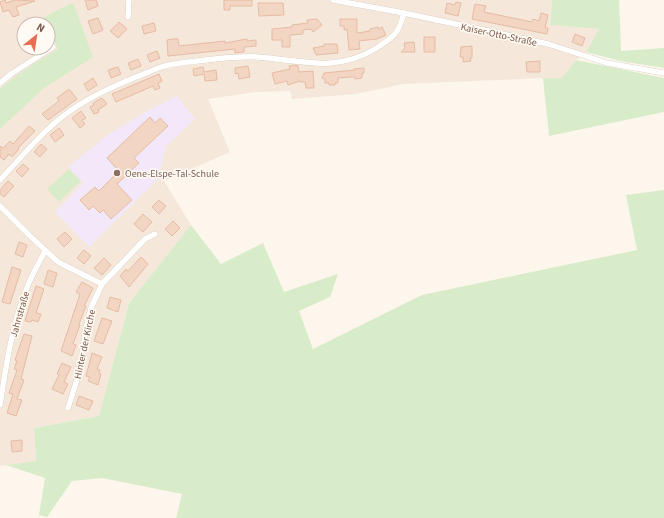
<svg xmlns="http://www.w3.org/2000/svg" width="664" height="518" viewBox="0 0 664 518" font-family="'Source Sans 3',sans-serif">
<rect width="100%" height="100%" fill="#fdf6ec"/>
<path fill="#f5e8da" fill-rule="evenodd" d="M0,0H552L550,25L599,29L586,52L576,60L563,78H543L403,84L356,94L292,99L290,91L256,92L208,99L230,152L164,181L191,225L129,303L99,416L34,428L36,461L0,466ZM24,24H48V48H24Z"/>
<path fill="#f3e8fa" d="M177,96L195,119L166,146L158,179L89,247L55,212L83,183L68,167L109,134L147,111Z"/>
<path fill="#d8ecc9" d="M548,0H619L621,51L664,48V68L620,61L586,52L599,29L550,25L552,0Z
M73,2L93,57L44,88L0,129V89C18,73 38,61 58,49L48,29V24H46L43,18Z
M576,60L664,78V112L549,136L543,78H562Z
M69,169L81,181L59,202L47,189Z
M664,190V518H176L182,494L102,478L72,481L47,517L39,515L45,478L6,465L36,461L34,428L99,416L129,303L191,225L221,264L263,243L284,292L338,274L330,297L299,311L313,349L422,295L637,250L626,195Z"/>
<path fill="#f3d5c3" stroke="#e6bba3" d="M5,0L6,3L15,0L35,1L16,7L19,15L13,17L9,10L3,12L0,2Z
M85,0H96L98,6L88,10Z
M224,0H252V6H230V10H224Z
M456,2L461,3L458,16L445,13L447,3L455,5Z
M258,3H283L284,15L259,16Z
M475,4L486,6L484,12L532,22L533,19L539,21L541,13L548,15L545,28H548L547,34L472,19Z
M98,18L103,30L93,34L88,21Z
M317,19L322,25L313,32L311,29L303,30V34L290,35V47H282V40H272V29L292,27V25L308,23L307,20Z
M340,19H357V33L370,31V29L378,27L379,29L382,27L386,35L377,39L359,41L360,49L349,50L347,29L344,30V26H340Z
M119,22L127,29L118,38L110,31Z
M154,23L156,31L144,34L142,26Z
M575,34L585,38L582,46L572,42Z
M424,37H435V52H424Z
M172,39H178L179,46L225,41V43L247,39V41L256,40V46L244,47V52L235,53V49L168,56L167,40Z
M414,42L415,52H401L405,48L404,43Z
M324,44H337L338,53L316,55L313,48L324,46Z
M472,46V58H470L471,61L463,62V57H460L461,47Z
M157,51L160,58L150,62L147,55Z
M138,59L141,66L131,70L128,63Z
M540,61V72H527L526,62Z
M295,65L298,66L299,72L313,71L314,88H306L305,82H300V81L288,85L287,81L275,84L272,73L290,69L289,66Z
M248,66L250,77L239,79L238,73L235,74V68Z
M118,67L121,74L111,78L108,70Z
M203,67L204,72L216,70L217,80L205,81L204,74L194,76L193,69Z
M364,68V73H362V78L355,79V77H351L338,78V83H335V85H329V83H325V79L322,78L324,73L355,70L354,69Z
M159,74L162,81L158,83L160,88L155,90L153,86L116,102L112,94Z
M93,78L97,85L88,91L84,84Z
M69,89L77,99L48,120L42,114L59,101L57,98Z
M102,98L107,104L98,110L99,112L94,114L90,107L94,105L93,103Z
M81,111L86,118L82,120L85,124L80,128L72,118Z
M150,117L155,123L160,118L168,126L134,158L139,163L117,184L132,200L111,219L103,210L100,213L93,206L89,210L80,200L95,187L99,191L119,171L107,158Z
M29,126L35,131L18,148L19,149L12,157L9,154L4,160L0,157V146L3,148L10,141L13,144Z
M59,128L64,135L55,142L50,135Z
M41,144L47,149L40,157L34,152Z
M23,164L29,169L22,177L16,171Z
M8,181L14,186L4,197L0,194V190Z
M159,200L166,206L159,214L152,207Z
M143,214L152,222L143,232L134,224Z
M173,221L180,228L172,236L165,229Z
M65,232L72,239L64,247L57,239Z
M19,242L27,245L23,257L15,254Z
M84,250L91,256L84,264L77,258Z
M141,257L148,264L129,287L120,276L126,269L128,271Z
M104,258L111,265L102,275L94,268Z
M12,267L21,270L10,304L2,302Z
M48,270L57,273L53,287L44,284Z
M82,282L93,288L84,306H86L79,324L80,325L73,344L76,345L72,356L61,351L80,294L76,292Z
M36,286L44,289L36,313L41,314L38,322L32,320L31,322L25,321Z
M110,297L121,300L118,312L107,308Z
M102,318L112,321L103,344L94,341Z
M24,334L32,336L21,379L24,380L17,399L22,400L16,416L7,413L13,394L9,393L17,370L14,369L17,361L15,360Z
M92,353L102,357L97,369L100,370L99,373L101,374L98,385L88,381L90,377L86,376Z
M62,363L71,367L64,382L68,384L63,394L52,389L59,375L57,374Z
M79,396L93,401L89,410L76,405Z
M22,440V451L12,452L11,441Z"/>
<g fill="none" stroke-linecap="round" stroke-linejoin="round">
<g stroke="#d1beb0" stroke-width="6">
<path id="street" d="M333,0L404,13L502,34L548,44L607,63L664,73
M128,17L129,0
M0,83L11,74L53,47
M0,180C16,163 31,145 48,129C73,105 104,90 136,77C144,74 153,70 161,67C176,62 191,62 206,60C223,58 240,56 257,57C300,60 335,73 375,49C394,37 398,35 404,13
M0,206L29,235L58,262L102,284
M0,405C6,367 11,329 25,293C30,278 38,265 45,251
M68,408L81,367L85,333L91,308L102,284L145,239L155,234"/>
</g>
<use href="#street" stroke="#fff" stroke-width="5.5"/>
</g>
<circle fill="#8d6e63" stroke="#fffaf3" stroke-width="1.5" cx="117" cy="173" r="4"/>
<g text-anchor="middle" stroke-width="3" stroke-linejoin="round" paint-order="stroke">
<g font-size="10" fill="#7a5c4d" stroke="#fffaf3">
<text transform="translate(499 34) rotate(12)" y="4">Kaiser-Otto-Straße</text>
<text transform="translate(19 314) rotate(-74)" y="4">Jahnstraße</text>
<text transform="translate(84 344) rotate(-78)" y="4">Hinter der Kirche</text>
</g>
<g font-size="10" fill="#785e54" stroke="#fffaf3" text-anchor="start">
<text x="125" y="177">Oene-Elspe-Tal-Schule</text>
</g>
</g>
<g transform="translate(36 36) rotate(30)"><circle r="19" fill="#fffaf3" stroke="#cabbb1"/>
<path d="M0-3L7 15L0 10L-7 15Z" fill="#e76f51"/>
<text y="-6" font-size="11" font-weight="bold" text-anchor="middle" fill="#7a5c4d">N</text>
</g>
</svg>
